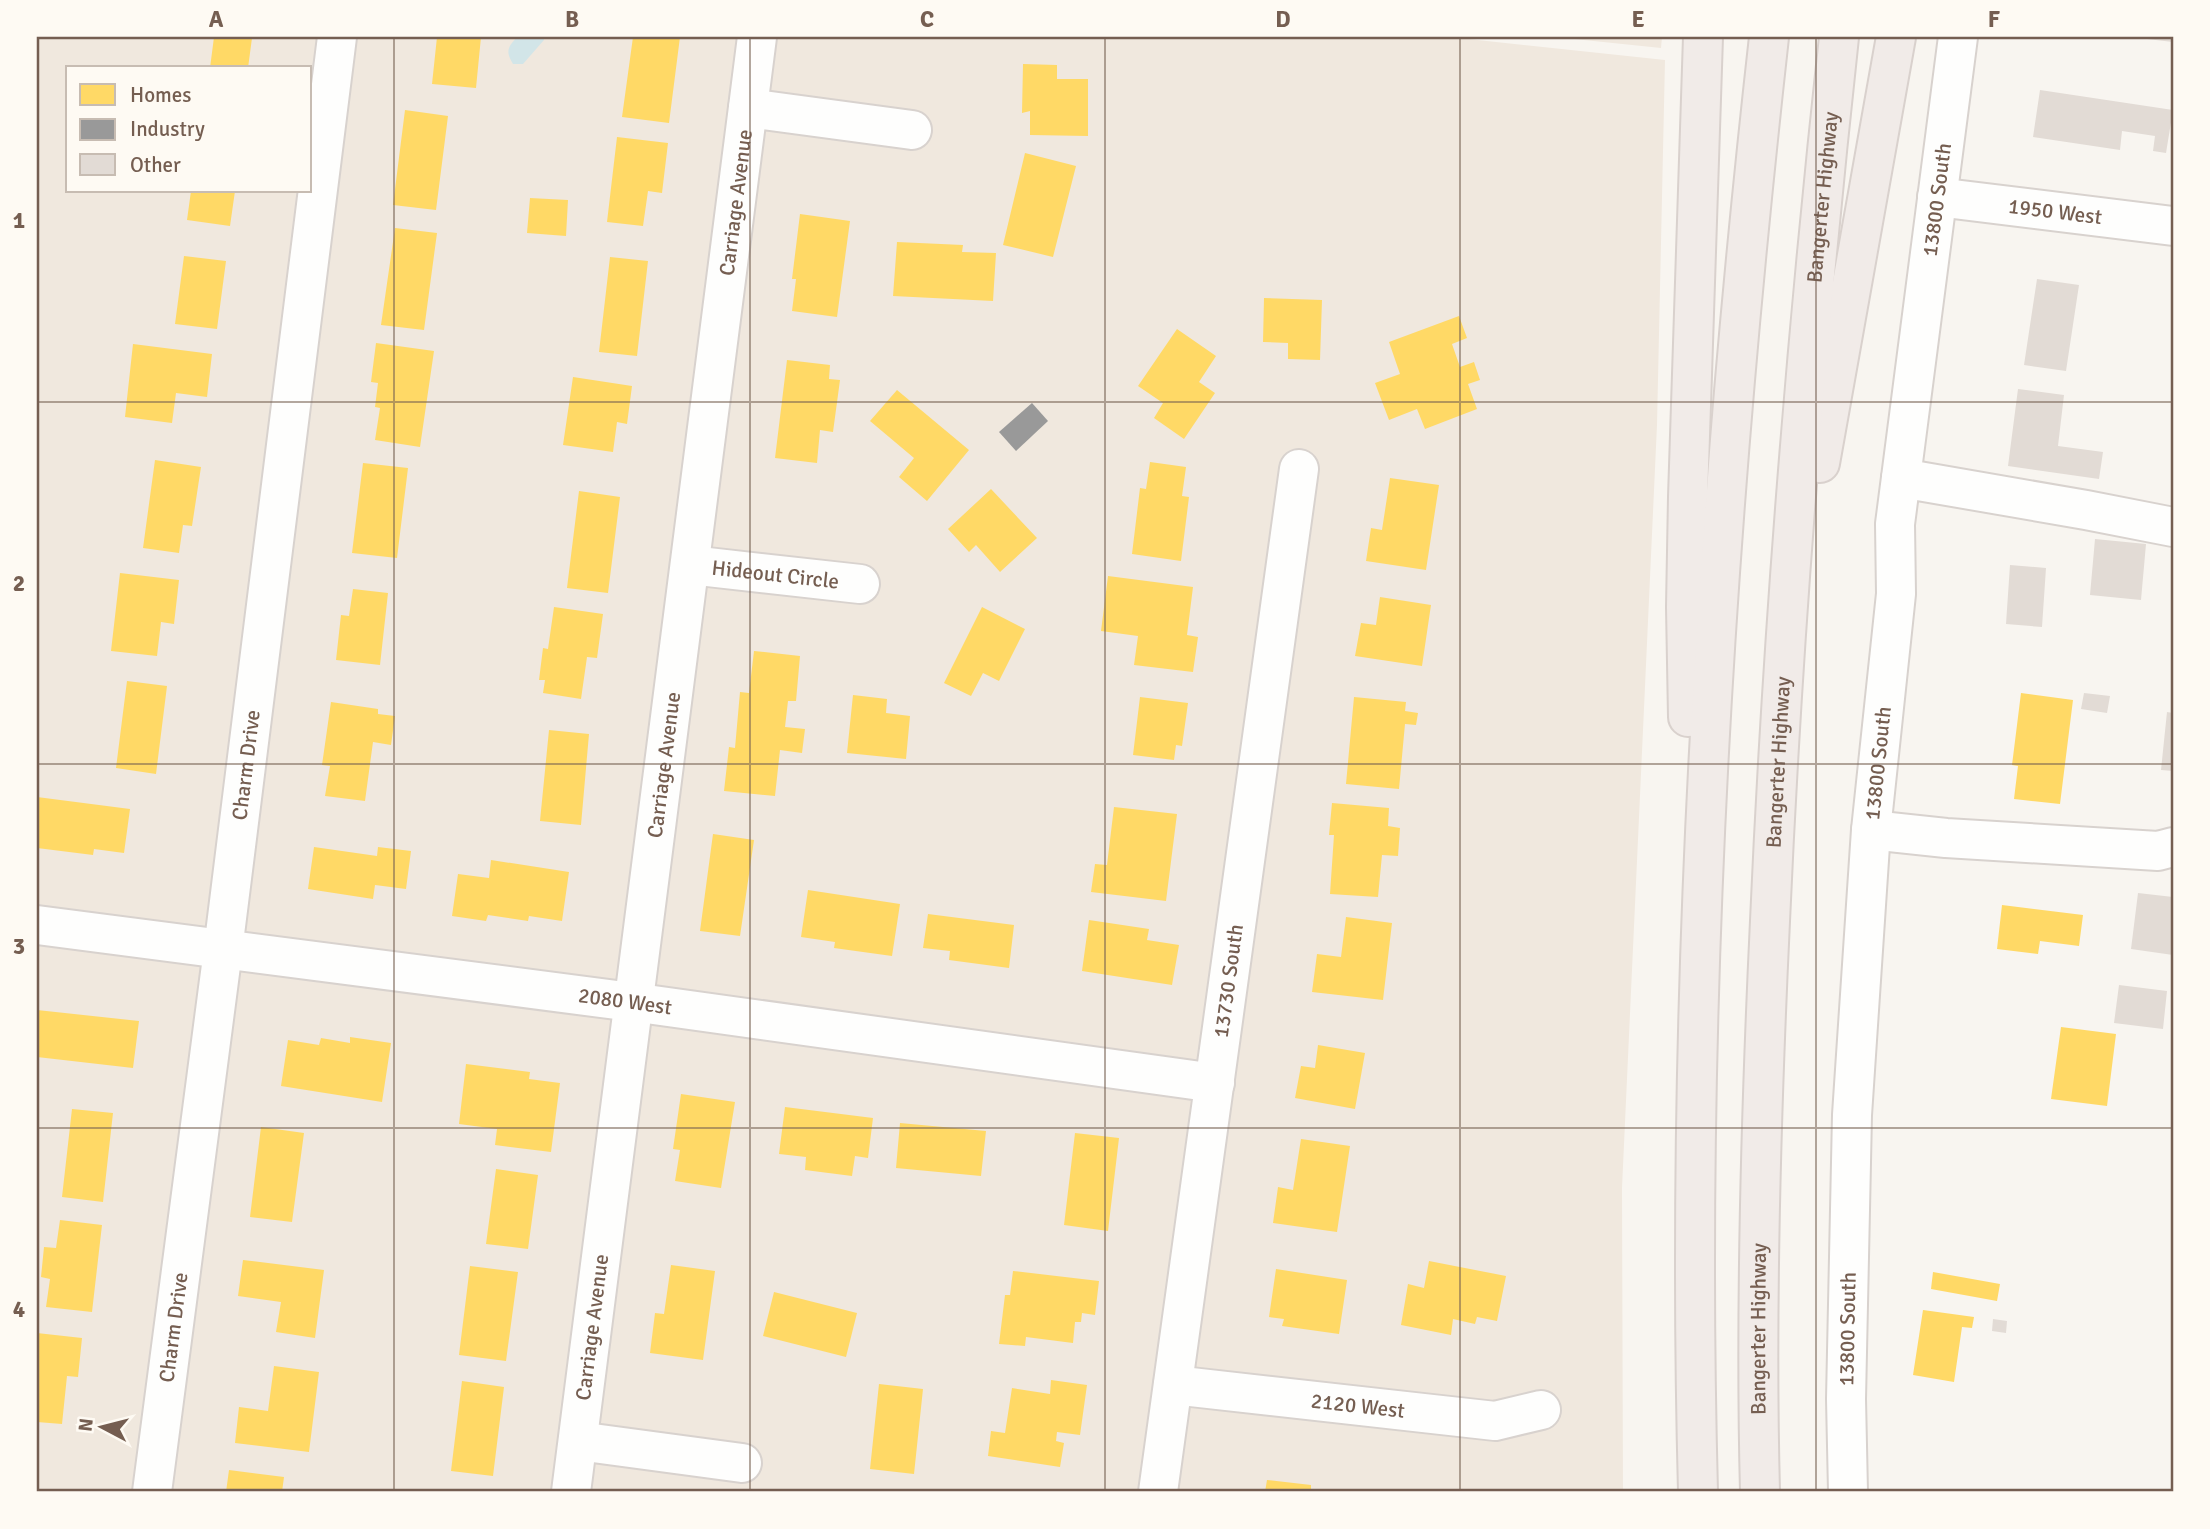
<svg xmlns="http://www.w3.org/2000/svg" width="2210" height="1529" viewBox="0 0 2210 1529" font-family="Signika,sans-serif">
<rect width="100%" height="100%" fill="#f8f5f0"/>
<path fill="#f0e8de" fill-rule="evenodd" d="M37,37H1450L1665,60L1657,425L1622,1188L1623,1492H37ZM68,68H310V191H68Z
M1555,37H1662L1661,48Z"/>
<path fill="#d2e5e8" d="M517,37H544V40L523,64H513C505,51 508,47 517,37Z"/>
<path fill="#ffd966" d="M214,37L252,38L248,68H210Z
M437,37H481L476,88L432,84Z
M633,37H680L669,123L622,117Z
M1023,64L1057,65V79H1088V136L1030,135V111L1022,113Z
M405,110L448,116L436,210L393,205Z
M617,137L668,143L662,193L648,191L643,226L607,222Z
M1025,153L1076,166L1053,257L1003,245Z
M191,191H235L230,226L187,220Z
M530,198L568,200L566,236L527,233Z
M800,214L850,221L837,317L792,311L796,279H792Z
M395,228L437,233L424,330L381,325Z
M897,242L963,245L962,252L996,253L993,301L893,296Z
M184,256L226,261L217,329L175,324Z
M610,257L648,261L637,356L599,352Z
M1264,298L1322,300L1320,360L1288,359V343L1263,342Z
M1459,316L1467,338L1452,344L1460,367L1474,362L1480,380L1468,384L1477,409L1425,429L1417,409L1389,420L1375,383L1400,374L1389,342Z
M1177,329L1216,356L1199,382L1215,393L1184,439L1154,418L1163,403L1138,386Z
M376,343L434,351L420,447L375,440L380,408L375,407L378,383L371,382Z
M133,344L212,354L207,397L176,393L172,423L125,417Z
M787,360L830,365L829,379L840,380L833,432L820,430L817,463L775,458Z
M573,377L632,386L627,424L617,422L613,452L563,445Z
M897,390L969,450L927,501L899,477L914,458L870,421Z
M155,460L201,467L192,526L183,525L179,553L143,548Z
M1150,462L1186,467L1182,496L1189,497L1181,561L1132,554L1140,488L1146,489Z
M363,463L408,468L397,558L352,553Z
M1390,478L1439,485L1426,570L1366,561L1371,528L1382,530Z
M991,489L1037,538L1000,572L976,545L969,552L948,529Z
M579,491L620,497L608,593L567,588Z
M120,573L179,580L174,624L161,622L157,656L111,651Z
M1108,576L1193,587L1187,635L1198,637L1193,672L1134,665L1138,636L1101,631Z
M353,589L388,593L380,665L336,660L341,615L349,616Z
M1380,597L1431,605L1422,666L1355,656L1361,623L1376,625Z
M554,607L603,614L597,658L587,657L581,699L543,693L545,680H539L543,648L548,649Z
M982,607L1025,629L999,681L983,673L971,696L944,683Z
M754,651L800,656L796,701H788L785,727L805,729L802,753L780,750L775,796L724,791L729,747L735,748L740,692L749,693Z
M127,681L167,686L156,774L116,768Z
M2021,693L2073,700L2060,804L2014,799L2018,766L2012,765Z
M853,695L887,699L886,713L910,716L906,759L847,753Z
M1140,697L1188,703L1182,746L1176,745L1174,760L1133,755Z
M1354,697L1406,702L1405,711L1418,713L1416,725L1405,724L1399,789L1346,784Z
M331,702L378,709V714L395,716L391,745L373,742L365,801L325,796L330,766L322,765Z
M549,730L589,734L581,825L540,821Z
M37,797L130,809L124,853L94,849L93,855L37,848Z
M1332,803L1389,808L1388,826L1400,828L1398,856L1382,855L1378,897L1330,894L1334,835H1329Z
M1114,807L1177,814L1166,901L1091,892L1095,864L1107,865Z
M713,834L754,840L740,936L700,931Z
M314,847L377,856L378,847L411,851L406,889L375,885L373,899L308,889Z
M491,860L569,872L562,921L529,916L528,921L488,915L486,921L452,916L458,874L489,878Z
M808,890L900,904L892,956L834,948L835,942L801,937Z
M2002,905L2083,915L2079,946L2040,941L2038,954L1997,949Z
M928,914L1014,925L1009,968L949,960L950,951L923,948Z
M1346,917L1392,923L1383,1000L1312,992L1317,954L1341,957Z
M1089,920L1149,929L1147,940L1179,945L1172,985L1082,971Z
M37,1010L139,1021L133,1068L37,1057Z
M2061,1027L2116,1034L2107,1106L2051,1099Z
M350,1037L391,1043L382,1102L281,1086L288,1040L319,1045L321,1038L350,1043Z
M1318,1045L1365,1053L1355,1109L1295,1098L1301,1066L1315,1068Z
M466,1064L530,1072L529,1079L560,1083L551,1152L495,1145L497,1129L459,1124Z
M681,1094L735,1102L721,1188L675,1181L680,1150L673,1149Z
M785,1107L873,1118L868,1158L855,1156L852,1176L805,1170L806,1157L779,1154Z
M72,1109L113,1113L103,1202L62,1197Z
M900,1123L986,1131L981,1176L896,1168Z
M261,1127L304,1133L292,1222L250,1217Z
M1075,1133L1119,1138L1108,1231L1064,1225Z
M1301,1139L1350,1146L1337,1232L1273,1223L1278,1187L1293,1190Z
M496,1169L538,1175L528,1249L486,1244Z
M60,1220L102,1225L92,1312L46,1307L50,1279L41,1277L44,1247L56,1248Z
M243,1260L324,1270L315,1338L276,1332L281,1302L238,1296Z
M1429,1261L1506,1276L1497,1321L1477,1317L1475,1324L1453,1319L1451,1335L1401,1325L1408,1284L1424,1288Z
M671,1265L715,1271L703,1360L650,1353L655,1313L664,1314Z
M470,1266L518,1272L506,1361L459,1355Z
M1276,1269L1347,1280L1339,1334L1282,1326L1284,1319L1269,1317Z
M1013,1271L1099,1281L1095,1315L1082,1313L1081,1322H1075L1073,1343L1026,1337L1025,1346L999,1344L1005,1295H1010Z
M1933,1272L2000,1284L1997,1301L1931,1289Z
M774,1292L857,1313L846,1357L763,1336Z
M1923,1310L1974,1317L1972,1328L1962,1327L1954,1382L1913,1375Z
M37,1333L82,1338L78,1377L67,1376L62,1424L37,1422Z
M274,1366L319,1372L309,1452L235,1443L239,1407L268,1411Z
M1051,1380L1087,1385L1080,1435L1057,1432L1056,1441L1064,1443L1060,1467L988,1456L991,1431L1005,1433L1012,1388L1050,1394Z
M462,1381L504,1387L493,1476L451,1471Z
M879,1384L923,1389L914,1474L870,1469Z
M229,1470L284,1477L282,1492H226Z
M1267,1480L1311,1485V1492H1265Z"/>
<path fill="#999" d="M1032,403L1048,421L1016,451L999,432Z"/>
<path fill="#e2dbd5" d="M2147,37H2173V42L2147,39Z
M2040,90L2173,110L2166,153L2153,151L2155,136L2122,131L2120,150L2033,137Z
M2037,279L2079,285L2066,371L2024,365Z
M2018,389L2064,395L2058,446L2103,452L2099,479L2008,466Z
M2095,539L2146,544L2141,600L2090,595Z
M2010,565L2046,568L2042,627L2006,624Z
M2084,693L2110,696L2107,713L2081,709Z
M2167,712L2173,713V771L2161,770Z
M2138,893L2173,897V955L2131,949Z
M2119,985L2167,991L2163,1029L2114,1023Z
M1993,1319L2007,1321L2006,1333L1992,1331Z"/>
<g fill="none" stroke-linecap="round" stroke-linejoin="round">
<g stroke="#d8d2ce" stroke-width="42">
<g id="minor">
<path d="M748,108L912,130"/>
<path id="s1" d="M1937,197L2173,226"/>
<path d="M1901,478L2086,510L2173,527"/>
<path id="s2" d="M690,565L860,584"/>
<path d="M1871,830L1946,838L2158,851L2173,847"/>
<path id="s3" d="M37,925L632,1002L1215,1083"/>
<path id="s4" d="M1173,1385L1495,1421L1541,1410"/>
<path d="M578,1441L742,1463"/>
<path id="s5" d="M152,1492L223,950L337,37"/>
<path id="s6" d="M571,1492L757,37"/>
<path id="s7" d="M1158,1492L1299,469"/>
<path id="s8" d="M1848,1492L1846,1399L1852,1115L1871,830L1896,594L1895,524L1958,37"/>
</g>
</g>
<g stroke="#d9d1cd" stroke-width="42">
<g id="highway">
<path d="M1820,463L1896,37"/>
<path d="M1688,717L1686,607L1688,497L1703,37"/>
<path d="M1698,1492C1685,1006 1715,520 1769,37"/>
<path id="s9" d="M1760,1492C1755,1302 1761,1111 1770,921C1783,625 1807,331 1839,37"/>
</g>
</g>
<use href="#minor" stroke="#fefefd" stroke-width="38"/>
<use href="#highway" stroke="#f1ebe8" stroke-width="38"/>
</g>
<path fill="none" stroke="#755e51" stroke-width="2" stroke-opacity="0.55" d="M394,37V1492M750,37V1492M1105,37V1492M1460,37V1492M1816,37V1492M37,402H2173M37,764H2173M37,1128H2173"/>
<g text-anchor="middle" stroke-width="7" stroke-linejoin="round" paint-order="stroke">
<g font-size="21" fill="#755e51" stroke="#fefaf3">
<text dy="7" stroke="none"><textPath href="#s9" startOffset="1297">Bangerter Highway</textPath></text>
<text dy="7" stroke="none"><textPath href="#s8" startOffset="1297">13800 South</textPath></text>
<text dy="7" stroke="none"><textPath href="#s6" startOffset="1300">Carriage Avenue</textPath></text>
<text dy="7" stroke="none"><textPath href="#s1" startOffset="119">1950 West</textPath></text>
<text dy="7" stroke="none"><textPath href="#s2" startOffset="86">Hideout Circle</textPath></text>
<text dy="7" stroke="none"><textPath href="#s9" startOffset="730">Bangerter Highway</textPath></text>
<text dy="7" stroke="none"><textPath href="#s8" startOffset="730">13800 South</textPath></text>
<text dy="7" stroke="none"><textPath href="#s6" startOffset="733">Carriage Avenue</textPath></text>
<text dy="7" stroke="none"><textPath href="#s5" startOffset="733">Charm Drive</textPath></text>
<text dy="7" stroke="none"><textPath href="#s7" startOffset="516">13730 South</textPath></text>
<text dy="7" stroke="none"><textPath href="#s3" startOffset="593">2080 West</textPath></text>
<text dy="7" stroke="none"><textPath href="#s5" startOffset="166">Charm Drive</textPath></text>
<text dy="7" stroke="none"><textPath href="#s6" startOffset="166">Carriage Avenue</textPath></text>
<text dy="7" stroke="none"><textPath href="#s8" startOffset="163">13800 South</textPath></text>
<text dy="7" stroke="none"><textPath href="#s9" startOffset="163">Bangerter Highway</textPath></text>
<text dy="7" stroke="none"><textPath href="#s4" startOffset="186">2120 West</textPath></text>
</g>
</g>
<rect width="2210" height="1529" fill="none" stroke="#fefaf3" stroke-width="77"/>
<rect x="66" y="66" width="245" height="126" fill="#fefaf3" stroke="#c7bcb2" stroke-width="2"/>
<rect x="80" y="84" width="35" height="21" fill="#ffd966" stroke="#c7bcb2" stroke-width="2"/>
<text x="130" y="102" font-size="21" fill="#755e51">Homes</text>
<rect x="80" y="119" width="35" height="21" fill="#999999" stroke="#c7bcb2" stroke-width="2"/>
<text x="130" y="136" font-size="21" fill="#755e51">Industry</text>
<rect x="80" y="154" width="35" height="21" fill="#e2dbd5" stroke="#c7bcb2" stroke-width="2"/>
<text x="130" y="172" font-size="21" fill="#755e51">Other</text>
<g transform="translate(102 1427) rotate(277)" stroke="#fefaf3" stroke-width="5" paint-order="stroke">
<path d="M0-5L12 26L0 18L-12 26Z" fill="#755e51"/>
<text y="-10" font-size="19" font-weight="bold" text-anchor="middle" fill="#755e51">N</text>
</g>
<rect x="38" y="38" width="2134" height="1452" fill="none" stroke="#755e51" stroke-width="2.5"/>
<g font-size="23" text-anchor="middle" font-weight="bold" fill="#755e51">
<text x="216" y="27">A</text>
<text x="572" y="27">B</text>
<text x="927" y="27">C</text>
<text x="1283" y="27">D</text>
<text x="1638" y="27">E</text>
<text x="1994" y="27">F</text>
<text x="19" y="228">1</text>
<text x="19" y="591">2</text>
<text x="19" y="954">3</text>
<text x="19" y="1317">4</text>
</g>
</svg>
